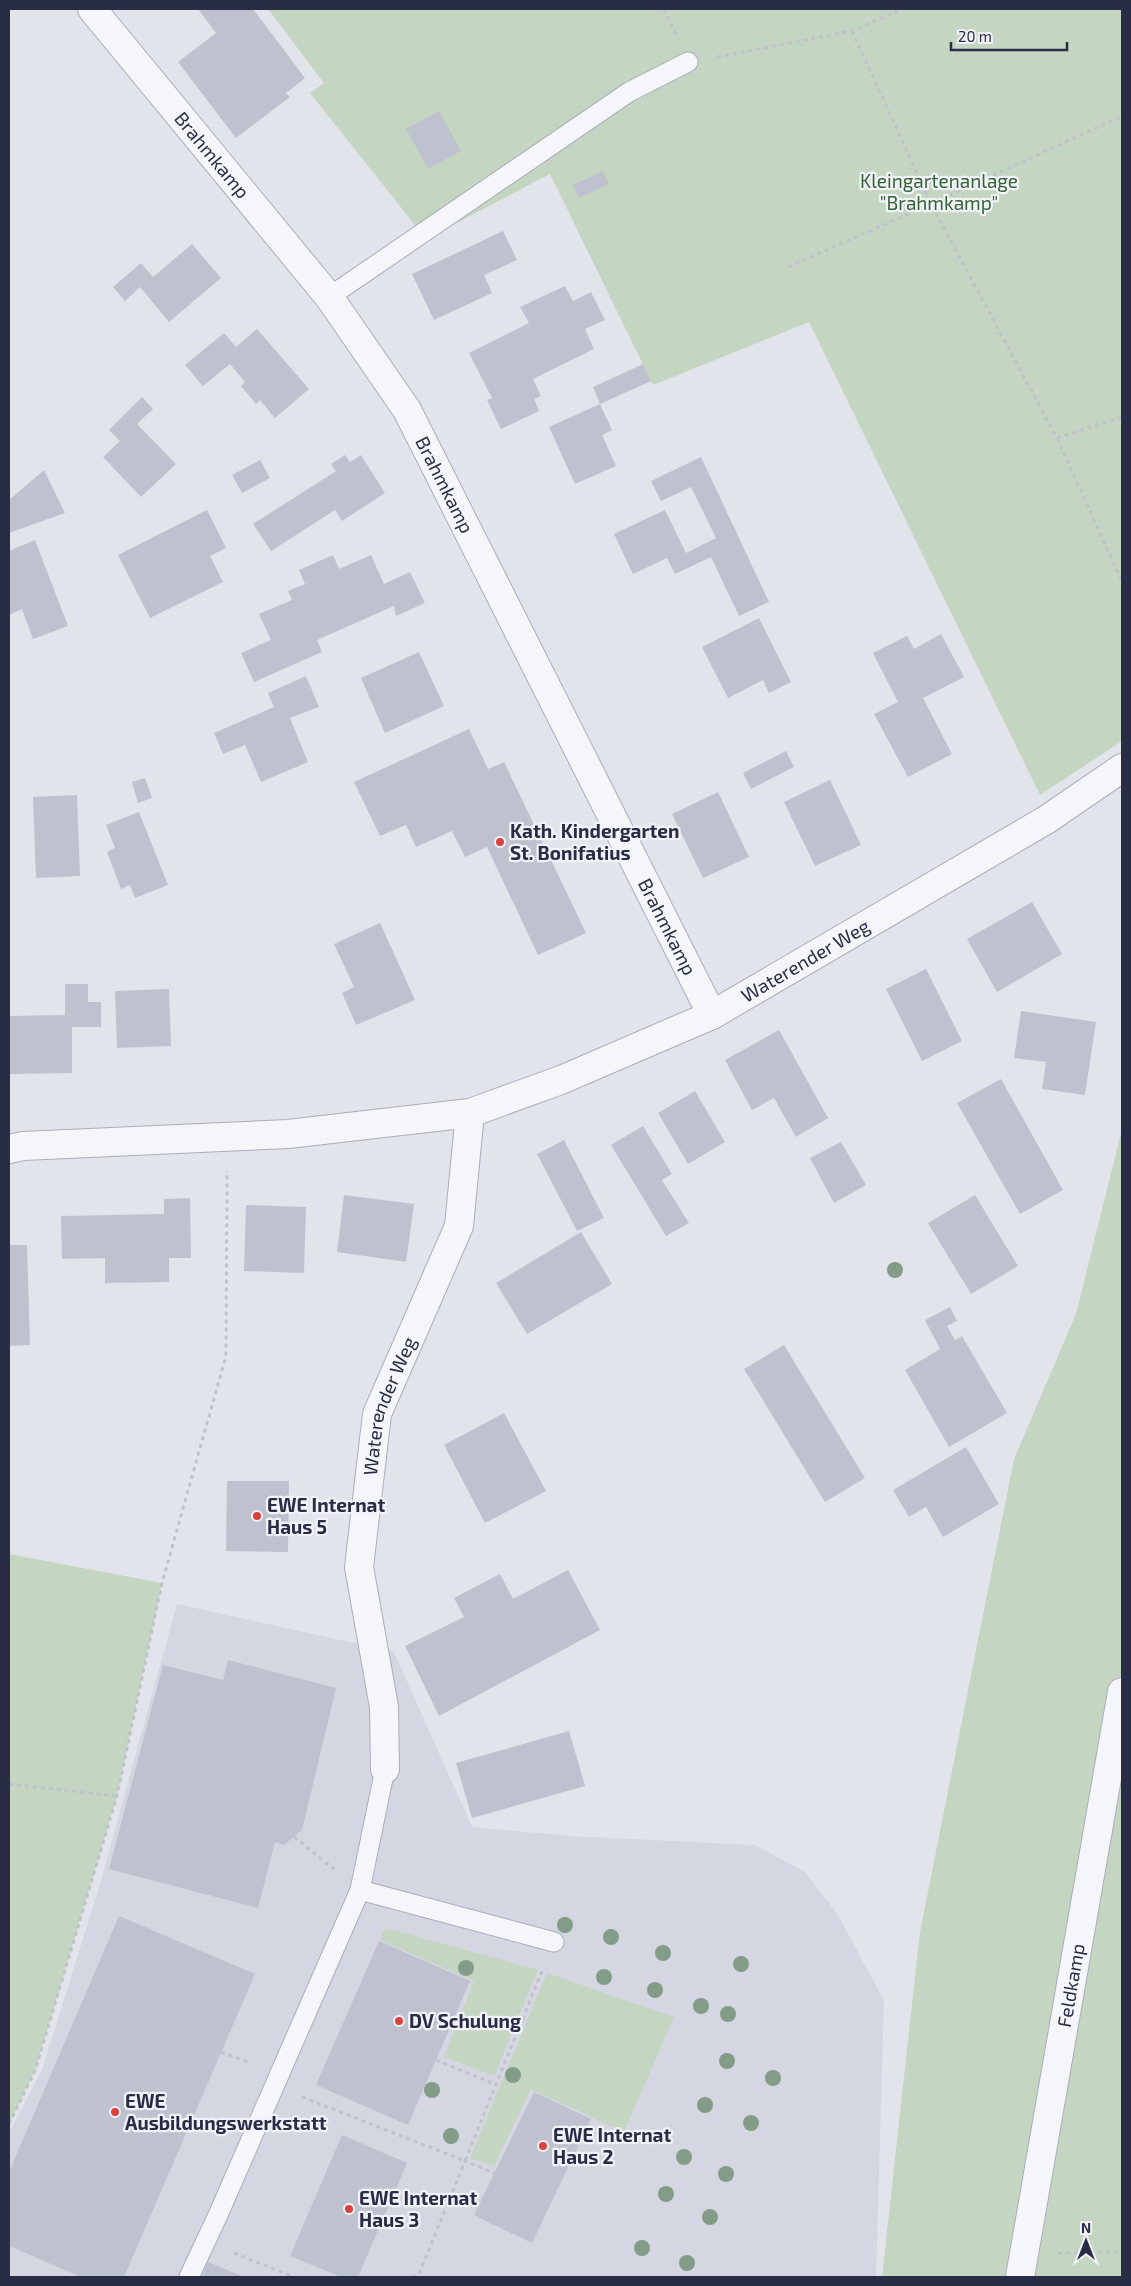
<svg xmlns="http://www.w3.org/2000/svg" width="1131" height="2286" viewBox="0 0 1131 2286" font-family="'Exo 2',sans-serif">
<rect width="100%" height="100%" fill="#e2e4ec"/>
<path fill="#d4d6e1" d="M177,1604L394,1652L472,1827L570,1836L755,1845L805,1872L836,1912L884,2000L876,2277H9V2133L42,2070L100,1884Z"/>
<path fill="#c4d6c2" d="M268,9H1122V741L1040,795L809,322L653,385L550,174L426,239L310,93L324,83Z
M1122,1129V2277H882L920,1932L1014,1459L1076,1314Z
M9,1554L162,1583L117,1796L35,2071L9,2124Z
M385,1928L538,1970L494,2076L444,2057L474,1981L380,1940Z
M547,1973L674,2017L624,2132L531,2089L494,2166L470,2158Z"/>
<path fill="#bec2cf" d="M198,9H253L305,78L286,93L290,97L236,138L178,62L216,33Z
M439,111L461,151L428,169L406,129Z
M603,171L609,184L579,198L573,185Z
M503,231L517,260L484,275L492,293L434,320L412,274Z
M192,244L221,278L169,322L140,287L125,301L113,287L141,263L153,277Z
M565,286L573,301L591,292L605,320L585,329L594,349L533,379L541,396L534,399L539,411L501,429L487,400L492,398L469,353L529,323L520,307Z
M257,329L309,389L275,418L260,400L256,404L241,386L245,382L230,364L203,386L185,365L224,333L236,347Z
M643,364L651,381L600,404L612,430L602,435L616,466L575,484L549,427L600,404L593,387Z
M142,397L153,409L137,424L176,464L141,497L103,457L120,441L109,430Z
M345,455L350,462L361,455L385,493L342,521L335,510L271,551L253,524L336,471L331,464Z
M701,457L769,602L739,616L711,557L675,574L667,558L633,574L614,534L665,510L686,553L716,538L691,487L661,501L651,481Z
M260,460L270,478L242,493L232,475Z
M44,470L65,513L9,533V500Z
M207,510L226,548L210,556L223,582L150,618L118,555Z
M35,540L68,626L33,639L22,609L9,615V551Z
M333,555L339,569L371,555L384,584L410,572L425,603L396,616L394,606L317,640L322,652L254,682L241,653L271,640L259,614L292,600L288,591L305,584L299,570Z
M759,618L791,682L769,693L763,680L728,698L702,647Z
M941,634L964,677L923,698L952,754L908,777L874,714L898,702L873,653L907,636L914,649Z
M419,652L444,706L385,733L361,678Z
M306,676L319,707L290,718L308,762L261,782L245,745L223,754L214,733L274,707L268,693Z
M469,729L488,769L504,762L586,933L538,955L487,847L465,857L452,831L416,847L406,825L380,836L354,782Z
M786,751L794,767L751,789L743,773Z
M145,778L152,798L138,803L132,782Z
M830,780L861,845L815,866L784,802Z
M718,792L749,857L703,878L672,814Z
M77,795L80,876L36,878L33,797Z
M139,812L168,885L135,898L130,885L121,889L107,852L115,848L106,825Z
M1032,902L1062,954L997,992L967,939Z
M380,923L415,1000L356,1025L342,993L354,987L334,944Z
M926,969L962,1041L922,1061L886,989Z
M65,984H88V1002H101V1027H72V1073L10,1074L9,1016L65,1015Z
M169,989L171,1046L117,1048L115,991Z
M1021,1011L1096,1022L1085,1095L1042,1089L1046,1062L1014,1058Z
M779,1030L828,1118L796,1137L774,1098L752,1110L725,1060Z
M1001,1079L1063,1190L1020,1214L957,1103Z
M695,1091L725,1142L688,1164L658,1113Z
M643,1126L672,1174L662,1180L689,1223L666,1236L611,1145Z
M564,1140L604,1218L577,1231L537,1154Z
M841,1142L866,1185L834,1203L810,1158Z
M344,1195L414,1204L406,1262L337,1252Z
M975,1195L1018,1266L971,1294L928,1223Z
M190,1198L191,1258H169V1282L105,1283V1258L62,1259L61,1216L164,1214V1199Z
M246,1205L306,1207L304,1273L244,1271Z
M581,1232L612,1284L527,1334L496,1283Z
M9,1245H27L30,1345L9,1346Z
M950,1307L957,1321L947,1326L955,1340L962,1336L1007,1413L949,1447L905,1370L940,1349L925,1320Z
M784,1345L865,1478L825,1502L744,1369Z
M504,1413L546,1491L485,1523L444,1445Z
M966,1447L999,1504L943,1537L926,1507L909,1517L893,1490Z
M227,1481H289L288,1552L226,1551Z
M568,1570L600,1630L439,1716L405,1646L464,1617L454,1598L500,1574L513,1599Z
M228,1660L336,1688L302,1830L284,1845L275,1842L258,1908L109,1869L163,1665L223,1680Z
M569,1731L585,1786L472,1818L456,1763Z
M119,1916L255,1974L124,2277H81L9,2246V2172Z
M379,1941L470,1981L408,2125L316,2085Z
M534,2092L591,2119L532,2243L474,2215Z
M342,2135L407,2163L358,2277H341L290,2256Z
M208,2262L244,2277H202Z"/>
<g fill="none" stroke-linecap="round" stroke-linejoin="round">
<g stroke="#aaadba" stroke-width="21">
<path id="lane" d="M329,297L629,92L688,62
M360,1890L554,1942
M189,2277L218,2215L360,1890L385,1769"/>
</g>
<g stroke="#aaadba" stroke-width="30">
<g id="street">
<path id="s1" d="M92,9L329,297L407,410L712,1015"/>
<path id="s2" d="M9,1149L23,1146L288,1134L470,1113L561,1080L712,1015L1046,820L1122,768"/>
<path id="s3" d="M385,1769L384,1707L359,1567L377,1414L459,1226L470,1113"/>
<path id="s4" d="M1020,2277L1122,1692"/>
</g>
</g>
<path stroke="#c0c2ca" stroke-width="3" stroke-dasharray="4 4" stroke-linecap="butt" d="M664,9L676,35
M852,31L931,204L1057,438L1122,582
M717,57L852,31L902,9
M788,267L931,204L1122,116
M1057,438L1122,417
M9,1784L117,1796
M294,1837L334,1869
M221,2052L251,2063
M436,2060L497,2085
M302,2097L465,2161L542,1971
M9,2124L35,2071L117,1796L162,1583L226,1356L227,1171
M234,2253L294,2277
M1058,2253L1122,2252
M412,2277L419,2274L465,2161L494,2173"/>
<use href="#lane" stroke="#f5f6f9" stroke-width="19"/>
<use href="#street" stroke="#f5f6f9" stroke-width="28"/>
</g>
<g fill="#829c87">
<circle cx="895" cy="1270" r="8"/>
<circle cx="565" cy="1925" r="8"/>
<circle cx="611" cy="1937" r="8"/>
<circle cx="663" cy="1953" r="8"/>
<circle cx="741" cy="1964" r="8"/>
<circle cx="466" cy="1968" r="8"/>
<circle cx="604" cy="1977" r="8"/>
<circle cx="655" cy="1990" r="8"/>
<circle cx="701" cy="2006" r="8"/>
<circle cx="728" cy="2014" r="8"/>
<circle cx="727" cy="2061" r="8"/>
<circle cx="513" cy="2075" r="8"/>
<circle cx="773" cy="2078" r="8"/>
<circle cx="432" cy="2090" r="8"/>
<circle cx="705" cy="2105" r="8"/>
<circle cx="751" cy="2123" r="8"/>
<circle cx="451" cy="2136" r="8"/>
<circle cx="684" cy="2157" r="8"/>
<circle cx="726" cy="2174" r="8"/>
<circle cx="666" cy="2194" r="8"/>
<circle cx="710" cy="2217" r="8"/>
<circle cx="642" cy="2248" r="8"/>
<circle cx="687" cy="2263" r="8"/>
</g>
<g fill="#da433d" stroke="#f2f3f8" stroke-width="2">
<circle cx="500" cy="842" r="5"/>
<circle cx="257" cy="1516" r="5"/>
<circle cx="399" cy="2021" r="5"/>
<circle cx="115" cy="2112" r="5"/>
<circle cx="543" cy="2146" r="5"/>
<circle cx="349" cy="2209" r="5"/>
</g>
<g text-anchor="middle" stroke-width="4.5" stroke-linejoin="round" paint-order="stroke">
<g font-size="19" fill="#282d45" stroke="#f2f3f8">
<text dy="7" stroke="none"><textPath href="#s1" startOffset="189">Brahmkamp</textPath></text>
<text dy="7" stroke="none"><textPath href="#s1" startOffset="594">Brahmkamp</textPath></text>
<text dy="7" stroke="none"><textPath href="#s1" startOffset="1089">Brahmkamp</textPath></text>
<text dy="7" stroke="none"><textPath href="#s2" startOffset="832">Waterender Weg</textPath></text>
<text dy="7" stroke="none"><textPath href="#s3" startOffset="369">Waterender Weg</textPath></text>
<text dy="7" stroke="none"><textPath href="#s4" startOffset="296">Feldkamp</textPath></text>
</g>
<g font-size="19" fill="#346234" stroke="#f2f3f8">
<text x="939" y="188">Kleingartenanlage<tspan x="939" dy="22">"Brahmkamp"</tspan></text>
</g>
<g font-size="19" font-weight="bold" fill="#282d45" stroke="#f2f3f8" text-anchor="start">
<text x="510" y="838">Kath. Kindergarten<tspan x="510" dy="22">St. Bonifatius</tspan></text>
<text x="267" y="1512">EWE Internat<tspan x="267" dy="22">Haus 5</tspan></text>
<text x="409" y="2028">DV Schulung</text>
<text x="125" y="2108">EWE<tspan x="125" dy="22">Ausbildungswerkstatt</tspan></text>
<text x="553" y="2142">EWE Internat<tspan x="553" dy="22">Haus 2</tspan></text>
<text x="359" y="2205">EWE Internat<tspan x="359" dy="22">Haus 3</tspan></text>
</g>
</g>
<rect width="1131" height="2286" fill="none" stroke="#282d45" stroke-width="20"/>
<g transform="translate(1086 2241)" stroke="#f2f3f8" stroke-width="4" paint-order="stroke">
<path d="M0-4L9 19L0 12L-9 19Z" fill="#282d45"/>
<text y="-8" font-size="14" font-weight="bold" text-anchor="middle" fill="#282d45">N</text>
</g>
<path d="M951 42v8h116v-8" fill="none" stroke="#282d45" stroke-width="2.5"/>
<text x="958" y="42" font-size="15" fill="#282d45" stroke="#f2f3f8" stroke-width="4" paint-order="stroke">20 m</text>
</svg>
